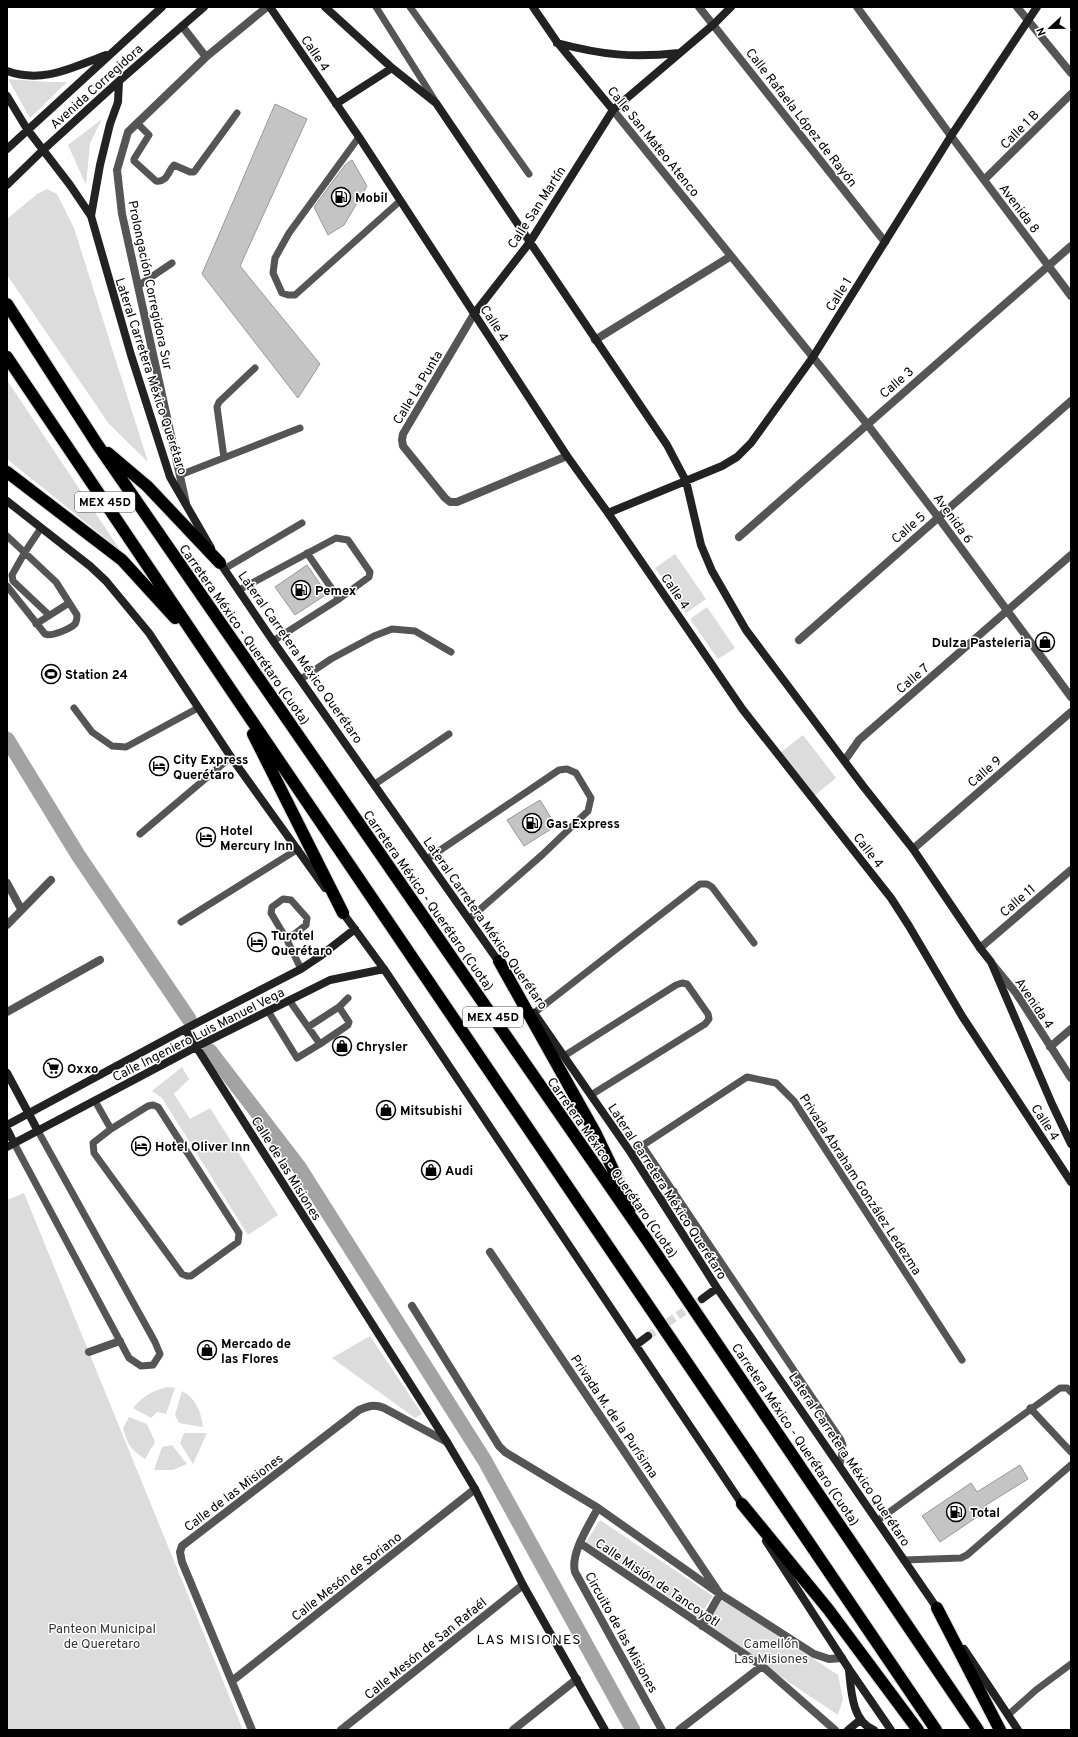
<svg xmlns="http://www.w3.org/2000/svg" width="1078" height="1737" viewBox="0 0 1078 1737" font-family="Overpass,sans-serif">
<rect width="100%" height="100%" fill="#fff"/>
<path fill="#dcdcdc" d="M8,79L49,82H67L30,118Z
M102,119L90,143L86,185L68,145Z
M47,189L57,194L74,228L148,462L109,424L7,275V219L37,194Z
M7,380L120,550L7,459Z
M675,554L706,599L686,613L655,568Z
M707,607L735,648L718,659L690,619Z
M803,735L836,778L814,796L780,753Z
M182,1067L189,1079L174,1094L190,1119L210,1108L278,1215L248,1235L162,1098L152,1091Z
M24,1193L243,1730H7V1200Z
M370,1336L422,1414L415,1418L332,1358Z
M167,1387L175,1388L166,1414L157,1412L151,1418L133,1408C143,1396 152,1391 167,1387Z
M182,1391C196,1398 201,1412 203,1427L179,1423L175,1415Z
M129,1417L147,1424L155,1442L145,1459C130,1449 128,1445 123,1428Z
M184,1433H207L193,1464L180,1443Z
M172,1445L187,1464L173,1470H154L162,1447Z
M600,1520L713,1596L699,1617L586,1542Z
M722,1598L838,1675L843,1699L838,1715L704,1625Z"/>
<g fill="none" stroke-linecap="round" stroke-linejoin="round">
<path stroke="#a3a3a3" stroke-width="15" d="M7,739L78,855L189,1019
M210,1051L299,1167L485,1461L633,1730"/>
</g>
<path fill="#c4c4c4" stroke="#999" d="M275,104L307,119L240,266L320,364L298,398L202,274Z
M352,160L367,186L344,225L328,235L314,207L345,165Z
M307,565L327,594L295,615L275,587Z
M540,800L556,826L524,846L507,820Z
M1020,1465L1028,1479L986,1505L989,1509L940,1542L922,1516L971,1483L977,1492Z"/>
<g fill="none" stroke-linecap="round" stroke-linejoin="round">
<path stroke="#d9d9d9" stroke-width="8" stroke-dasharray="8 4" stroke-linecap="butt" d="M648,1336L702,1299"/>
<g stroke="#dbdbdb" stroke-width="14">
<path id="highway" d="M7,304L97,444L647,1240L978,1730
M7,357L231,690L936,1730
M108,453L147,486L220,563
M7,472L122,560L175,618
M253,734L343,913
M499,961L596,1134L631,1207
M742,1504L828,1609L918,1730
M937,1608L1000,1730"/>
</g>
<path stroke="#555" stroke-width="7" d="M376,7L434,99
M410,7L529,174
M137,123L149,135L134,159V161L156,181C167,183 168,171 174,165L190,172H194L237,113
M359,137L289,233L275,258L273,273L282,293L288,295H295L400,201
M138,286L172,263
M224,458L217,407L219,402L255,368
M180,475L300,428
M41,528L25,552L12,575L13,581L49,615
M7,536L56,582L77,615C77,618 77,621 75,624C70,629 51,637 45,634L7,586
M307,553L339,599
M224,569L302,523
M239,590L336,538L348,540L370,572L369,577L339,599L273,641
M36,624L69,603
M301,679L331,659L374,636L392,629L415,631L451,652
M74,708L92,732L112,746L126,747L198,708
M375,784L449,734
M140,834L231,757
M427,859L559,770L567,769L576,773L591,798L588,811L542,855L469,919
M181,922L298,849
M287,940L306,925L307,918L291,900L283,899L272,907L271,913L287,940L301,969
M289,1000L308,1027L339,1007L348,998
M268,1011L297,1058L320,1044L308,1027
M534,1013L700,884H707L712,887L754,943
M320,1044L348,1025L349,1022L339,1007
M564,1056L676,985L682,983L687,984L708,1014L709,1019L705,1024L591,1095
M95,1101L111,1129
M153,1105L158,1107L239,1233L238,1242L191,1276H187L182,1274L94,1153L93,1143L111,1129L148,1106Z
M14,1143L129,1358L141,1366L153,1365L160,1354L155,1342L38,1131
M642,1145L841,1440L843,1445L840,1465
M631,1153L747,1077L776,1083L794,1101L962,1360
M661,1201L674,1191
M1030,1408L1071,1452
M877,1521L1060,1388H1067L1071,1392
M904,1560L961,1558L967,1555L1071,1465
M1008,1715L1036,1690L1071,1664"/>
<path stroke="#555" stroke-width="8" d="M699,7L885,242
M857,7L951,136L1071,296
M1017,7L1071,73
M182,26L206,57
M613,110L867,424L938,517L1071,697
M984,180L1071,94
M474,314L403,434L402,440L403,446L445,498L450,502H457L567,456
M595,340L731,256
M186,503L122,214L117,170L128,132L206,57L267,7
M739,537L1071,246
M799,640L1071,401
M845,760L859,740L1071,555
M913,849L1071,712
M7,883L21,909
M7,925L51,880
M980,948L1071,870
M993,965L1016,993L1071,1078
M7,1012L100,960
M1050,1047L1071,1029
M490,1252L720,1594L702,1626
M412,1306L499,1446L505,1452L598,1508L720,1594L814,1654L829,1659L842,1658
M89,1352L120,1341
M598,1508C589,1525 570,1554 575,1572L662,1730
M580,1543L762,1666L835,1730
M232,1681L475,1489
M252,1730L182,1562L180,1552L182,1546L359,1410C368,1406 374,1404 384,1408L447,1442
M341,1730L523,1585
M513,1730L577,1679
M679,1730L762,1666"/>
<path stroke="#222" stroke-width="8" d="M270,7L359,137L567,456L608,513L743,710L891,898L909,926L962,1016L1071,1182
M325,7L392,68L436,103L667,445L686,481L701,545L712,571L746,630L863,786L913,849L980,948L991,962L1052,1104L1071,1144
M533,7L557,42L613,110
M557,43C602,55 633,58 679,53
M7,71C43,84 73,67 106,55
M7,96L27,129L70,185L91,216L131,355L170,477L211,548
M336,104L392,68
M7,149L162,7
M7,185L43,150L119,81L204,7
M91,216L100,165L110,124L118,102L119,81
M474,314L530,242L613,110L714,24L731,7
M7,501L90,566L106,581L149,633L231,757L325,888
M608,513L722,466L737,457L751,443L813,357L951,136L1037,7
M218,560L273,641L501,965
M340,909L384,969L744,1507
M534,1013L631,1153L717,1288L939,1611
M185,1029L447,1442L475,1489L523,1585L605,1730
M7,1073L38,1131
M7,1125L185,1029L301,969L319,957L355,929
M7,1129L14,1143
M7,1147L196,1047L330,980L384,969
M702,1299L717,1288
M636,1345L648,1336
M766,1541L849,1669L891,1730
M964,1649L1018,1730
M849,1670C851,1690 852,1722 874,1730
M848,1730L860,1720"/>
<use href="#highway" stroke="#000" stroke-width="12"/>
</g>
<defs>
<g id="fuel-ring" transform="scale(1)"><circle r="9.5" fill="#fff" stroke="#000" stroke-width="1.5"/><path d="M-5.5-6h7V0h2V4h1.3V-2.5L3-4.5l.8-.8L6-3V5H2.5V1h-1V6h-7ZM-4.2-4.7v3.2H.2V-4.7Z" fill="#000"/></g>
<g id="shop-ring" transform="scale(1)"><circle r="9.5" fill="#fff" stroke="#000" stroke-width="1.5"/><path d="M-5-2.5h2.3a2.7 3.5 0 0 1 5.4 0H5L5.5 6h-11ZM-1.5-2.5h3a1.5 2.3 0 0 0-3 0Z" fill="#000"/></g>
<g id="stadium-ring" transform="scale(1)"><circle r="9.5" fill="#fff" stroke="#000" stroke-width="1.5"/><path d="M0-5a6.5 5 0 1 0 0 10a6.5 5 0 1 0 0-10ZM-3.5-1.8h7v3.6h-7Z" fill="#000"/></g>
<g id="hotel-ring" transform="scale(1)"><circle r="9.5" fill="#fff" stroke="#000" stroke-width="1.5"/><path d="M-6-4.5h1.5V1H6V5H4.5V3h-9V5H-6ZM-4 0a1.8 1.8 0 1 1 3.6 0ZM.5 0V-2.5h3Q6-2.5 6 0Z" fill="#000"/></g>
<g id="supermarket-ring" transform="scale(1)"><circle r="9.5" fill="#fff" stroke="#000" stroke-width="1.5"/><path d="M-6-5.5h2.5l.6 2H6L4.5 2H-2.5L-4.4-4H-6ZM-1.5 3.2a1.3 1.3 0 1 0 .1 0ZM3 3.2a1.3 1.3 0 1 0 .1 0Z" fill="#000"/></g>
</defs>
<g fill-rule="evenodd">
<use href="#fuel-ring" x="341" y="197"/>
<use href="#fuel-ring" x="301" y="590"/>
<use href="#shop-ring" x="1045" y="642"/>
<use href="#stadium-ring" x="51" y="674"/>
<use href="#hotel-ring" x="159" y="766"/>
<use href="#fuel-ring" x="532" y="823"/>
<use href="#hotel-ring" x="206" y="837"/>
<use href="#hotel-ring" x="257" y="942"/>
<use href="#shop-ring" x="342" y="1046"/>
<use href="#supermarket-ring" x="53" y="1068"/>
<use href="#shop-ring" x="386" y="1110"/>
<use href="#hotel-ring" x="141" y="1146"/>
<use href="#shop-ring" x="431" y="1170"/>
<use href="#shop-ring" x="207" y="1350"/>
<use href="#fuel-ring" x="956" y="1512"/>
</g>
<g text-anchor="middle" stroke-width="3" stroke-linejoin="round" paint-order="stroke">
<g fill="#fff" stroke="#4c4c4c" stroke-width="1">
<rect x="75" y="492" width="60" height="20" rx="3"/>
<rect x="463" y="1007" width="60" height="20" rx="3"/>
</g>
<g font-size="12" font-weight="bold" fill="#000">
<text x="105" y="506">MEX 45D</text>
<text x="493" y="1021">MEX 45D</text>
</g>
<g font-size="13" fill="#000" stroke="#fff">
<text transform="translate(316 53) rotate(56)" y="5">Calle 4</text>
<text transform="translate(96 86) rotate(-42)" y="5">Avenida Corregidora</text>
<text transform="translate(802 117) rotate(52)" y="5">Calle Rafaela López de Rayón</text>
<text transform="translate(1019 129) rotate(-45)" y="5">Calle 1 B</text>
<text transform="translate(654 141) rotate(51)" y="5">Calle San Mateo Atenco</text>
<text transform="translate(536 207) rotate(-57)" y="5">Calle San Martín</text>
<text transform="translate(1020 208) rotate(53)" y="5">Avenida 8</text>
<text transform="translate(151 285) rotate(78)" y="5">Prolongación Corregidora Sur</text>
<text transform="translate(838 294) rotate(-58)" y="5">Calle 1</text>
<text transform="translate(495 323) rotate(57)" y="5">Calle 4</text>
<text transform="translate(152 376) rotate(72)" y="5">Lateral Carretera México Querétaro</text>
<text transform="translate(896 382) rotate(-41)" y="5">Calle 3</text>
<text transform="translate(417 387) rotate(-59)" y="5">Calle La Punta</text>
<text transform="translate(954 518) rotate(54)" y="5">Avenida 6</text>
<text transform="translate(908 527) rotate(-41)" y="5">Calle 5</text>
<text transform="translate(676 591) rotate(56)" y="5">Calle 4</text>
<text transform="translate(245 634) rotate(55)" y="5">Carretera México - Querétaro (Cuota)</text>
<text transform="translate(301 657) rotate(55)" y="5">Lateral Carretera México Querétaro</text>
<text transform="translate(912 678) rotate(-41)" y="5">Calle 7</text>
<text transform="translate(984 771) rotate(-41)" y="5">Calle 9</text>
<text transform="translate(869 850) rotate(52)" y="5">Calle 4</text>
<text transform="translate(429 900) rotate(55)" y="5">Carretera México - Querétaro (Cuota)</text>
<text transform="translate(1017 900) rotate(-41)" y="5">Calle 11</text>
<text transform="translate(486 923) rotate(55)" y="5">Lateral Carretera México Querétaro</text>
<text transform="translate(1035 1003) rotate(56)" y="5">Avenida 4</text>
<text transform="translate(198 1034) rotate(-27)" y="5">Calle Ingeniero Luis Manuel Vega</text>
<text transform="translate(1046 1122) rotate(57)" y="5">Calle 4</text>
<text transform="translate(613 1167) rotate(55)" y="5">Carretera México - Querétaro (Cuota)</text>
<text transform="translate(287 1168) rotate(58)" y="5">Calle de las Misiones</text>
<text transform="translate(861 1184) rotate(57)" y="5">Privada Abraham González Ledezma</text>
<text transform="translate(668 1191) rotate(57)" y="5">Lateral Carretera México Querétaro</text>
<text transform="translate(615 1416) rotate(56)" y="5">Privada M. de la Purísima</text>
<text transform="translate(796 1434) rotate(56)" y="5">Carretera México - Querétaro (Cuota)</text>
<text transform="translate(850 1459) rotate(56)" y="5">Lateral Carretera México Querétaro</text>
<text transform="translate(233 1492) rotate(-37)" y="5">Calle de las Misiones</text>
<text transform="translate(346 1576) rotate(-38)" y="5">Calle Mesón de Soriano</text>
<text transform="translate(658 1582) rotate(34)" y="5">Calle Misión de Tancoyotl</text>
<text transform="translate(622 1632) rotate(61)" y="5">Circuito de las Misiones</text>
<text transform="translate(425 1648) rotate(-39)" y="5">Calle Mesón de San Rafaél</text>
</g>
<g font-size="13" font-weight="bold" fill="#000" stroke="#fff" text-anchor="start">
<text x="355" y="202">Mobil</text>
<text x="315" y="595">Pemex</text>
<text x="1031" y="647" text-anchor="end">Dulza Pasteleria</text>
<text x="65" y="679">Station 24</text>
<text x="173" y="764">City Express<tspan x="173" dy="15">Querétaro</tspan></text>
<text x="546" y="828">Gas Express</text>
<text x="220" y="835">Hotel<tspan x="220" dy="15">Mercury Inn</tspan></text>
<text x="271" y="940">Turotel<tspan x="271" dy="15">Querétaro</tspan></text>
<text x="356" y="1051">Chrysler</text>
<text x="67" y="1073">Oxxo</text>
<text x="400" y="1115">Mitsubishi</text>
<text x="155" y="1151">Hotel Oliver Inn</text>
<text x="445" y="1175">Audi</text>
<text x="221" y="1348">Mercado de<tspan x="221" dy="15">las Flores</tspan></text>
<text x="970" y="1517">Total</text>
</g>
<g font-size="13" fill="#333" stroke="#fff">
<text x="102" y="1633">Panteon Municipal<tspan x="102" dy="15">de Queretaro</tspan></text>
<text x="771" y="1648">Camellón<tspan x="771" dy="15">Las Misiones</tspan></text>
</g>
<g font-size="14" letter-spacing="1" fill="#000" stroke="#fff">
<text x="529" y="1644">LAS MISIONES</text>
</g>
</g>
<rect width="1078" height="1737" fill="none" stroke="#000000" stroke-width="16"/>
<g transform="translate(1050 28) rotate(248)" stroke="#ffffff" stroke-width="3" paint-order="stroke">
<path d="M0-3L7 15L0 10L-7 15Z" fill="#000000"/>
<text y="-6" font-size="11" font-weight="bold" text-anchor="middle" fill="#000000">N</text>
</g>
</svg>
